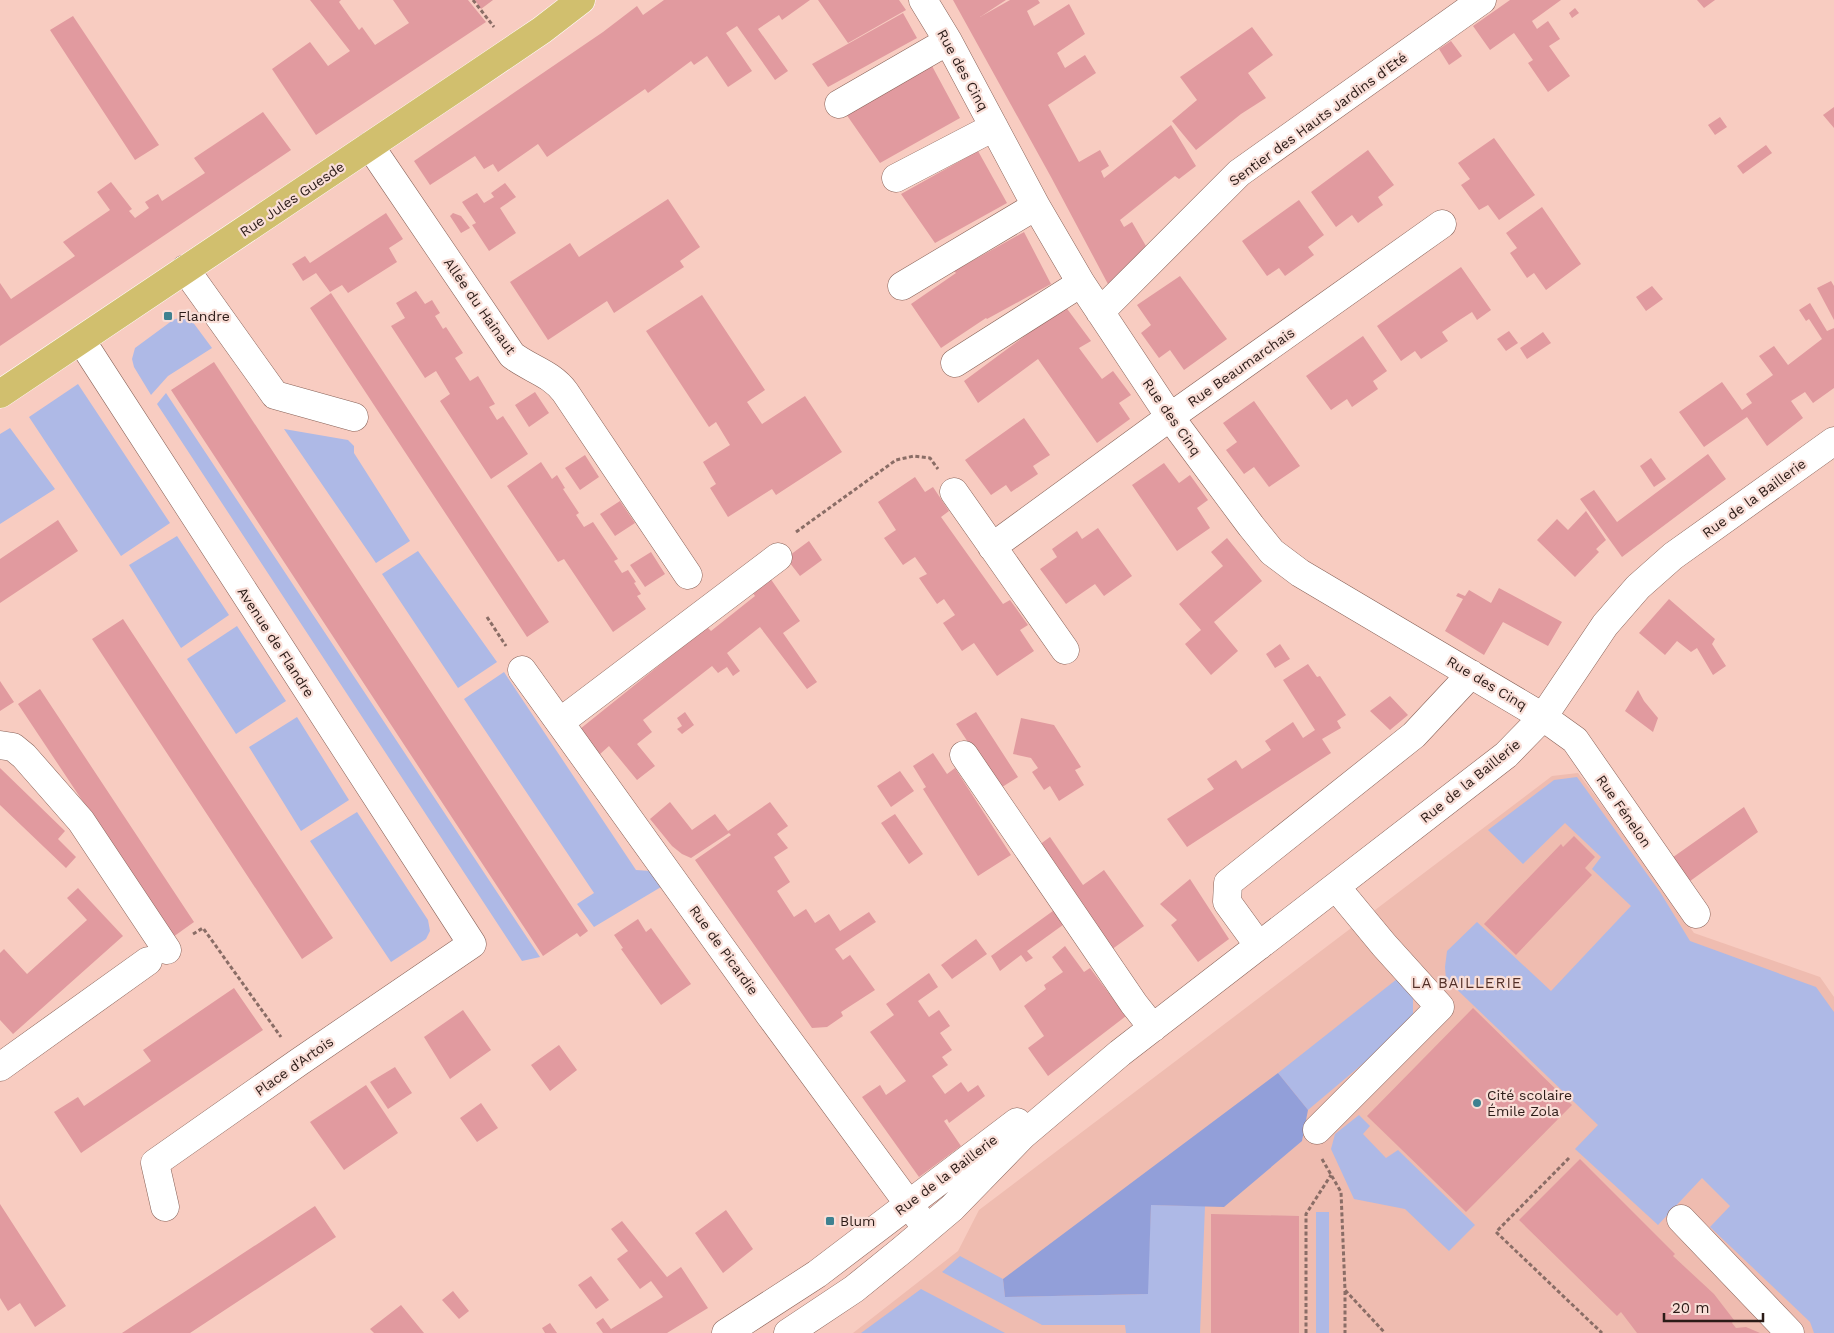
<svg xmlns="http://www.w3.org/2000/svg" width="1834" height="1333" viewBox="0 0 1834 1333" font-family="'Work Sans',sans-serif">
<rect width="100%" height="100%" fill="#f8ccc1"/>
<path fill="#efbcb0" d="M1578,773L1630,843L1694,933L1820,977L1834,997V1333H853L958,1251L979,1210L1552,776Z"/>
<path fill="#aeb9e6" d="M184,316L192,321L212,348L168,376L151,395L134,367L132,359L135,348L173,320Z
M78,384L170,523L121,556L29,417Z
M166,393L540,957L522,961L157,404Z
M10,428L55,489L0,524V434Z
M284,429L348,440L354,446V453L410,541L376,563Z
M177,536L229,615L181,648L129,565Z
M418,551L497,662L458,688L382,574Z
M237,626L286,701L236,734L187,659Z
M504,672L636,870L651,871L661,887L594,927L577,904L594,893L464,699Z
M297,717L349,800L301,831L249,747Z
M1577,777L1660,892L1690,941L1816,987L1834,1012V1333H1814L1810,1322L1710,1227L1730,1206L1702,1178L1658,1225L1575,1149L1598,1125L1446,979L1445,967L1447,951L1477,922L1551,991L1631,906L1592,869L1601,857L1565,823L1523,864L1488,830L1554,780Z
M357,812L428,920L430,931L426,939L391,962L310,841Z
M1397,979L1413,998V1014L1404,1029L1308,1110L1278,1073Z
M1359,1115L1370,1126L1363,1134L1386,1158L1398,1150L1475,1225L1449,1251L1405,1209L1354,1199L1331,1149L1335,1134Z
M1151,1205L1205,1206L1200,1333H1126L1125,1325H1042L942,1272L960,1256L1003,1279L1005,1297L1147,1294Z
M1316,1212H1329V1333H1316Z
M921,1289L1005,1333H861Z"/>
<path fill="#929fd9" d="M1278,1073L1308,1110L1302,1141L1224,1207L1151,1205L1148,1294L1005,1297L1003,1279Z"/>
<path fill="#e19a9f" d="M310,0H341L339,2L359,30L362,27L375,45L409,23L393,0H468L486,22L316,135L272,69L310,42L328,66L350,51Z
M475,0H493L481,9Z
M664,0H810L782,20L779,15L758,29L788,71L775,80L737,26L726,33L752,71L728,87L707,56L694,65L691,61L648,93L645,89L547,157L538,144L498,172L493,164L484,169L475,156L430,185L414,161L603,32L637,6L643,15Z
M818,0H899L906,10L848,43Z
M953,0H1006L980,17L1010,0H1038L1040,3L1027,11L1034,26L1069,4L1085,34L1057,53L1065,68L1085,55L1096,73L1048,105L1079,162L1100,150L1109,166L1101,171L1104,178L1171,125L1196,166L1179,179L1175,176L1120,220L1124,227L1132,222L1150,253L1109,286L1051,177Z
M1510,0H1561L1532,21L1537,29L1548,21L1560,39L1549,46L1570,76L1548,92L1528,63L1533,60L1514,33L1490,50L1473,26Z
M1697,0H1715L1704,8Z
M1575,8L1579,13L1572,18L1569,13Z
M903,13L917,38L828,87L812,64Z
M73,16L159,145L135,160L50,30Z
M1252,27L1273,55L1248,73L1266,98L1241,114L1196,150L1172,121L1197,100L1180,77Z
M1451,41L1462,56L1449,65L1439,49Z
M932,66L960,118L880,163L846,114Z
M1834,107V128L1823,115Z
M263,112L291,150L0,346V283L11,299L75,256L63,242L110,210L97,192L111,182L132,209L129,211L135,218L149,208L145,202L158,194L162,201L205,173L194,158Z
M1720,117L1727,127L1715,135L1708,125Z
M1494,138L1535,195L1499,220L1488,205L1479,210L1461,185L1470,179L1458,163Z
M1766,145L1772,153L1743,174L1737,166Z
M1368,150L1394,185L1378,197L1383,205L1370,214L1358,223L1352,215L1336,227L1311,192Z
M978,151L1007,203L935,243L901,194Z
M505,183L516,197L500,208L516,233L489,251L472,225L476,223L462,202L477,193L484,203L494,197L491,193Z
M668,199L700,247L680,261L684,267L614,313L607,301L548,340L510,282L570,243L579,257Z
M1299,200L1324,235L1308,247L1314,255L1285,276L1279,268L1267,276L1242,241Z
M1542,207L1581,264L1546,290L1534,273L1527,278L1510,253L1517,248L1506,233Z
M386,213L403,239L389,248L397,262L348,293L342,285L330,292L316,273L303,281L292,264L305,256L310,263Z
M453,213L461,216L470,228L461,233L450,216Z
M1024,232L1051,284L987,319L986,318L941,348L911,304L956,273L954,271Z
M1461,267L1491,310L1477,320L1472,312L1458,321L1442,332L1448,341L1421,359L1415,351L1401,361L1377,326Z
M1180,276L1227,339L1184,370L1170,350L1159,358L1141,333L1151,325L1137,305Z
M1831,281L1834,286V320L1817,288Z
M1652,286L1663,299L1646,311L1636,297Z
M416,291L425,304L432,300L440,313L435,316L443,329L446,327L463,353L455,358L470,381L478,376L495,404L489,407L497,420L503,416L528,454L491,479L440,401L450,394L436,371L425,378L391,326L405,318L396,303Z
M331,293L549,622L527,637L310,308Z
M702,295L765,390L747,402L762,424L805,396L842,452L776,495L772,489L728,517L710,488L716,484L703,462L730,445L716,422L709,427L646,331Z
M1810,303L1827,331L1834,328V388L1813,403L1805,392L1791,401L1803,418L1767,446L1747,417L1704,447L1679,412L1722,382L1742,410L1752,403L1746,394L1773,375L1759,356L1774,346L1788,365L1822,339L1809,319L1806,321L1799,310Z
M1065,306L1091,341L1079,348L1102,379L1113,371L1131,395L1119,403L1130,419L1097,443L1038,359L978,403L964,381Z
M1509,331L1518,343L1506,351L1497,339Z
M1543,332L1551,343L1527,359L1520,348Z
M1363,336L1387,371L1373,381L1378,389L1352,407L1347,399L1331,410L1306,376Z
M214,362L588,931L580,937L577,933L543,956L171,390Z
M535,392L549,413L529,427L515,405Z
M1254,401L1300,466L1269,487L1254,467L1244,474L1226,450L1237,442L1223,423Z
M1024,418L1050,455L1033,466L1038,474L1011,492L1006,485L991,495L965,460Z
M1708,454L1726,479L1622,557L1580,499L1594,490L1617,522Z
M585,455L599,477L580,490L565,468Z
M1651,458L1666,479L1654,487L1640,466Z
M541,462L552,479L557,475L565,488L563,489L579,513L576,515L584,527L593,522L618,559L614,561L622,573L628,570L636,582L634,583L641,594L637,596L646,609L613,632L564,559L558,562L507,486Z
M1164,463L1179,483L1190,475L1208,500L1197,508L1210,528L1177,551L1132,485Z
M915,477L925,492L933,487L949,511L941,517L1003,604L1010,600L1028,625L1020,630L1034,651L997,676L974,643L962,651L943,623L955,615L944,599L937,604L919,578L927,574L915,557L903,565L884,538L896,530L878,502Z
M620,501L635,523L615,536L600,514Z
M1586,511L1606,540L1596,549L1599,552L1575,577L1537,540L1557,519L1568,530Z
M58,520L78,551L0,603V559Z
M1098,528L1132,576L1104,596L1095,584L1066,604L1040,569L1057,557L1052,549L1077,531L1082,539Z
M1227,538L1262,581L1214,622L1238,651L1211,675L1185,644L1201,630L1179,604L1223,566L1211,552Z
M809,541L822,560L800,576L786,558Z
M651,552L665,574L645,587L630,565Z
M770,578L800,621L783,633L817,682L807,689L760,627L727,653L740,671L733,676L727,667L718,673L712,666L643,720L652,732L637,744L655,766L637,780L609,746L599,755L580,729L707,627L711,631L755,596L752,592Z
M1499,588L1562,622L1548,646L1503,622L1484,655L1445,631L1463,599L1456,596L1458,593L1465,596L1469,590L1491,603Z
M1669,599L1715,639L1712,644L1726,666L1713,675L1697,648L1691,652L1677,641L1665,655L1639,633Z
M123,619L333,938L302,959L92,639Z
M1280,644L1290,659L1275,668L1266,654Z
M1308,664L1317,677L1320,676L1346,715L1337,721L1341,728L1322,739L1331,753L1187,847L1167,819L1214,789L1207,779L1236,760L1242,769L1271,750L1265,741L1293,722L1303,738L1315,730L1283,680Z
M0,681L14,702L0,711Z
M40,689L194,922L173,937L18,704Z
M1638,690L1644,701L1658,718L1653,732L1625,711Z
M1390,696L1408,715L1390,730L1370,711Z
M685,712L694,725L682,734L677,729L682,726L677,718Z
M976,712L1018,777L999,789L956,724Z
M1021,718L1054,725L1081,767L1075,770L1084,785L1059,801L1050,786L1044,790L1032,772L1038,768L1031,758L1013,754Z
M933,753L947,774L955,768L1011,855L978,876L923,789L926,787L913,766Z
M0,768L65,831L58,839L76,857L66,868L0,805Z
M900,771L914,791L891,807L877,786Z
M670,802L692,830L715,814L728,831L770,802L788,826L777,834L788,848L774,857L790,882L777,891L794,917L806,909L815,923L829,914L840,931L869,912L876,922L835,949L843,960L850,955L875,990L841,1012L843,1016L827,1027L812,1028L695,860L731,835L729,833L691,858L682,854L672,846L650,819Z
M1744,807L1758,832L1686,884L1669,860Z
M895,814L923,854L909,864L881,823Z
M1574,836L1595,857L1585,868L1592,875L1516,955L1484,924L1561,844L1563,847Z
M1050,837L1083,885L1104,870L1144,926L1111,950L1039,845Z
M1190,879L1229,939L1198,962L1171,925L1177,920L1160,904Z
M78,888L123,936L13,1034L0,1020V953L4,949L27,974L87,920L67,898Z
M1057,908L1067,922L1027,951L1033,958L1026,962L1021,955L1000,971L991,956Z
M638,919L646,932L651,928L691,984L661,1005L621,949L623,948L614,935Z
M976,939L987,954L952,979L941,965Z
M1065,946L1084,972L1090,968L1126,1016L1048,1076L1028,1048L1044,1036L1024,1006L1046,989L1044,985L1063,972L1052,957Z
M929,973L938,987L918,1001L929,1017L939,1010L950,1026L940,1033L952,1050L942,1057L948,1065L932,1076L945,1094L961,1082L968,1092L978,1085L985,1096L949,1123L947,1119L944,1121L961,1146L919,1177L862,1097L880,1085L886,1095L906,1081L870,1032L894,1015L886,1004Z
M234,988L263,1030L81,1153L54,1112L78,1097L84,1106L151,1061L143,1050Z
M1473,1008L1572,1105L1466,1212L1367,1116Z
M463,1010L491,1050L450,1079L424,1037Z
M559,1045L577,1070L550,1091L531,1065Z
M395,1067L412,1093L388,1109L370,1082Z
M366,1085L398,1133L344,1170L310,1122Z
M481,1103L498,1128L477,1142L460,1118Z
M1580,1159L1675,1254L1673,1256L1714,1294L1734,1320L1732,1323L1736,1328L1746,1327L1760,1333H1637L1621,1312L1617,1316L1519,1220Z
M0,1204L66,1306L35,1327L20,1303L8,1311L0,1298Z
M315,1206L336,1237L190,1333H122Z
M726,1210L753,1249L723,1273L695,1233Z
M1211,1214L1299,1216V1333H1211Z
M622,1221L667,1277L681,1267L708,1308L667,1333H603L596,1323L603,1318L611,1329L663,1297L651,1281L640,1289L617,1259L628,1251L611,1229Z
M591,1276L609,1300L596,1309L578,1285Z
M453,1291L469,1311L459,1319L442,1300Z
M401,1305L424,1333H374L370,1329Z
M550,1323L557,1333H545L542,1328Z"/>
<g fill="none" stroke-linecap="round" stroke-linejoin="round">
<g stroke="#886258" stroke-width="29">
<path id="minor" d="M923,0L948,41L1036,206L1081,283L1170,417L1251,526L1272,552L1300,573L1543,717L1575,740L1696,914
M839,104L948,41
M370,146L512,355C530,369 551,373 565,392L688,575
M896,178L994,127
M185,269L275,395L354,417
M902,286L1036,206
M1100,312L1239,173L1482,0
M81,340L472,944L299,1062L155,1163L165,1207
M955,363L1081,283
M954,492L1065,650
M992,547L1170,417L1442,224
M522,670L769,1014L927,1229
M560,722L778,557
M0,745L13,747L24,756L81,821L167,950
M964,755L1134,1004L1153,1028
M1259,946L1227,902L1228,883L1414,735L1471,674
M0,1067L148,961
M1317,1130L1440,1007L1384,945L1336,887
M1681,1219L1790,1333
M726,1333L817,1274L1017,1122
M788,1333L854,1289L901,1251L952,1208L1023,1135L1120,1053L1506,755L1543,717L1605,625L1638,587L1673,556L1834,441"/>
</g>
<g stroke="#fff" stroke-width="29">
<path id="major" d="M0,394L471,78L542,30L581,0"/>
</g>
<path stroke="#8a6d66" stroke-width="3" stroke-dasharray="4 2.5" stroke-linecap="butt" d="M473,0L494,27
M796,532L896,460L914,456L930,458L938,469
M487,617L506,646
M193,934L203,928L281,1037
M1569,1158L1496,1232L1602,1333
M1322,1159L1341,1192L1345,1290L1385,1333
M1345,1291V1333
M1306,1333V1214L1331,1175"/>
<use href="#minor" stroke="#fff" stroke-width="28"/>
<use href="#major" stroke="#d1bf6e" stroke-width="28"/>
</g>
<g fill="#3e8190" stroke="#f9ded7" stroke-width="2">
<rect x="163" y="311" width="10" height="10" rx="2.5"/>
<circle cx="1477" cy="1103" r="5"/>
<rect x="825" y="1216" width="10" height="10" rx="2.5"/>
</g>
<g text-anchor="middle" stroke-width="4.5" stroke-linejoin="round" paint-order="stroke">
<g font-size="14" fill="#2b1b17" stroke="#f9ded7">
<text transform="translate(963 70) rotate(61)" y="5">Rue des Cinq</text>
<text transform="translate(1318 119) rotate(-36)" y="5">Sentier des Hauts Jardins d'Eté</text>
<text transform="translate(292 199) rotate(-34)" y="5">Rue Jules Guesde</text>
<text transform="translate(480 306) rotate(55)" y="5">Allée du Hainaut</text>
<text transform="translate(1241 367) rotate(-35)" y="5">Rue Beaumarchais</text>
<text transform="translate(1172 417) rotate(55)" y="5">Rue des Cinq</text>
<text transform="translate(1754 498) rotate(-36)" y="5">Rue de la Baillerie</text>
<text transform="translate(276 642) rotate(57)" y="5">Avenue de Flandre</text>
<text transform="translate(1487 683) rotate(31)" y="5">Rue des Cinq</text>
<text transform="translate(1470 781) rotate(-39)" y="5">Rue de la Baillerie</text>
<text transform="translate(1624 811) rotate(55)" y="5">Rue Fénelon</text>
<text transform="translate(724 950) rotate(54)" y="5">Rue de Picardie</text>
<text transform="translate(294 1066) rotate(-35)" y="5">Place d'Artois</text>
<text transform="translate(946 1175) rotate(-37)" y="5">Rue de la Baillerie</text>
</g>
<g font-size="14" fill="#2b1b17" stroke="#f9ded7" text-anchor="start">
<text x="178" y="321">Flandre</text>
<text x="1487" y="1100">Cité scolaire<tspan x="1487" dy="16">Émile Zola</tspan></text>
<text x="840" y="1226">Blum</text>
</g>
<g font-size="15" letter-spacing="1" fill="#533028" stroke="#f9ded7">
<text x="1467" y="988">LA BAILLERIE</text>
</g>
</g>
<path d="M1664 1313v8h99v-8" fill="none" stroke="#2b1b17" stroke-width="2.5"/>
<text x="1672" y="1313" font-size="15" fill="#2b1b17" stroke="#f9ded7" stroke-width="4" paint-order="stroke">20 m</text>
</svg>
